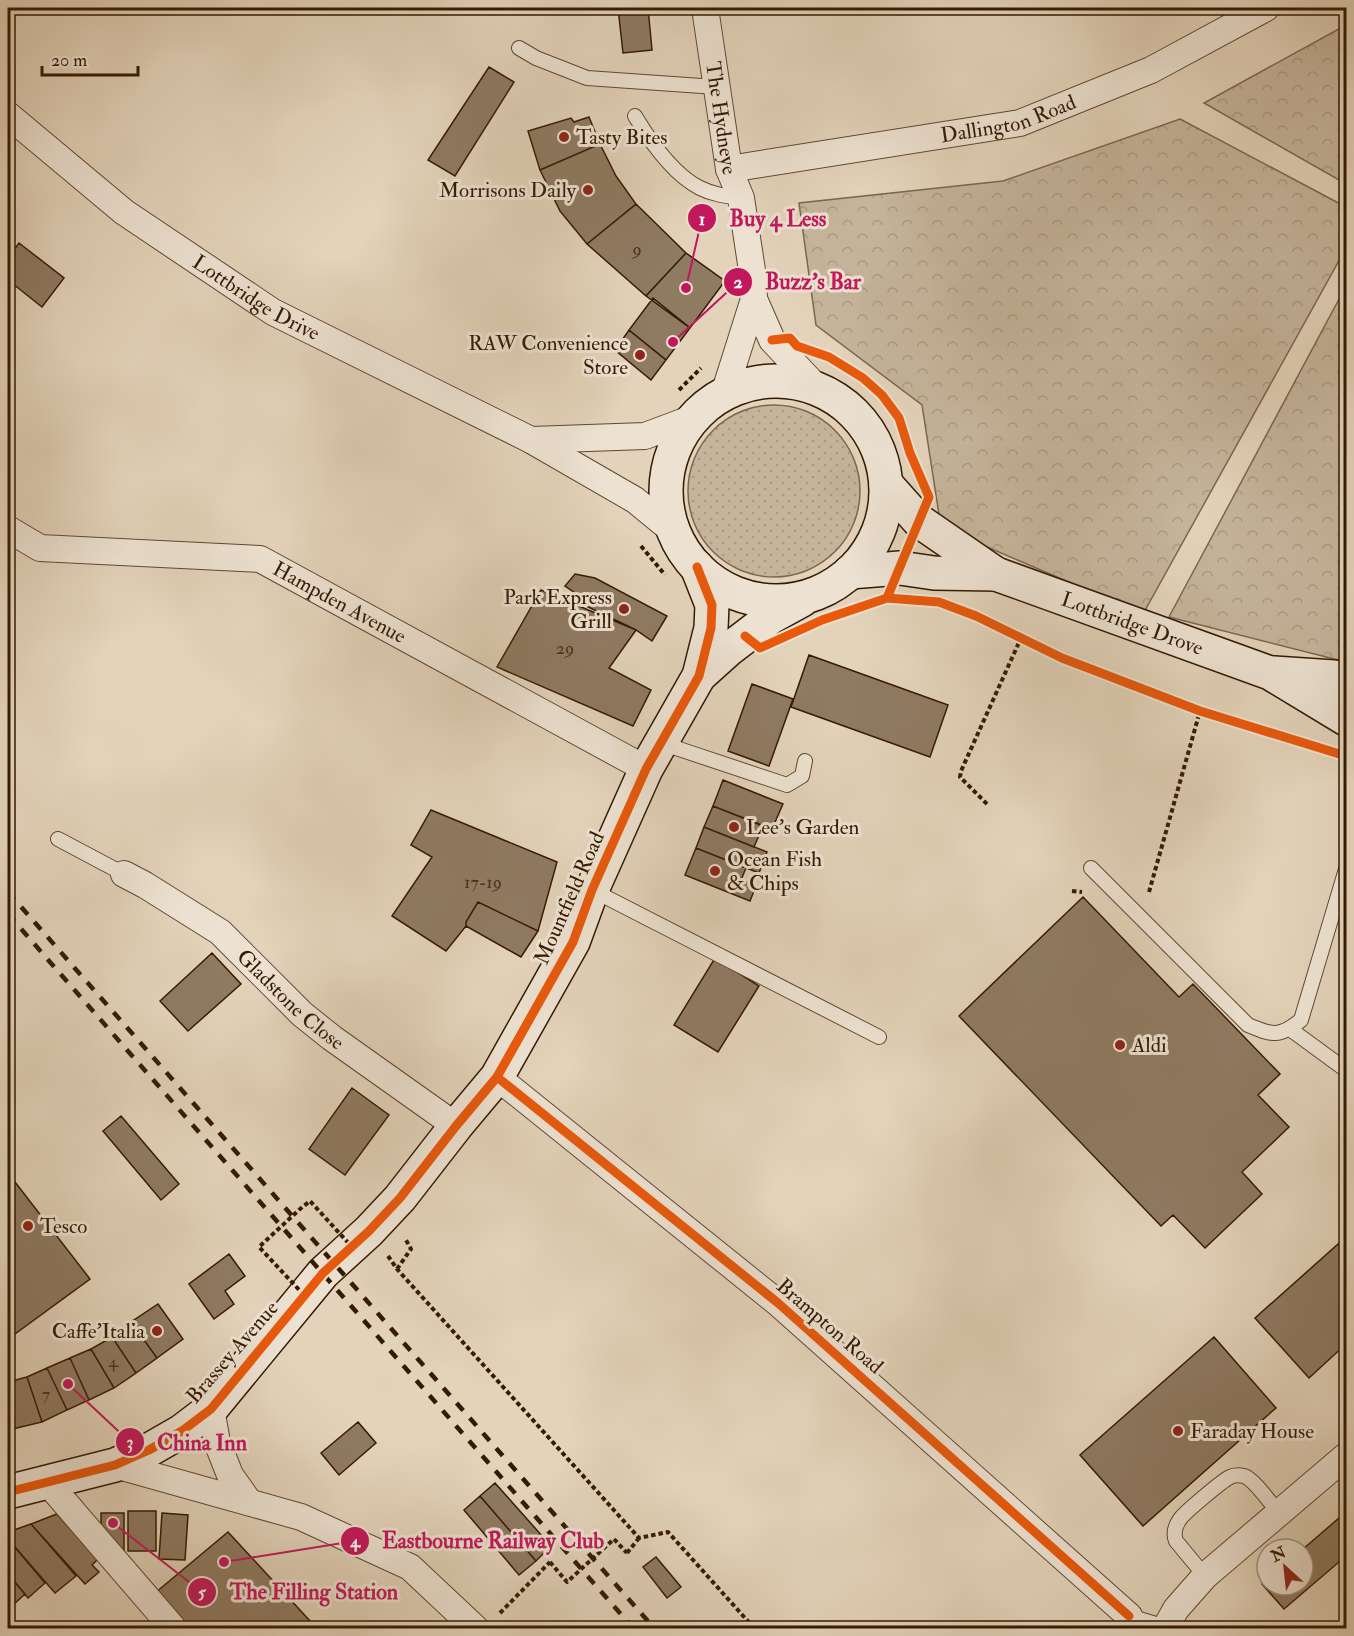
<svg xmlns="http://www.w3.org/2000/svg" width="1354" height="1636" viewBox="0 0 1354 1636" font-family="'IM FELL Double Pica',serif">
<defs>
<pattern id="grass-dots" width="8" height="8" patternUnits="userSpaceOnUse" patternTransform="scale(1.5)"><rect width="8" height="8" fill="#c5b49b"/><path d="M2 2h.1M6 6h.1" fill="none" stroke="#aa9a84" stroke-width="1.8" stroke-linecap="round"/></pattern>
<pattern id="forest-crowns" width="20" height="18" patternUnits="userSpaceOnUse" patternTransform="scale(1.5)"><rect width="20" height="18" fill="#c5b49b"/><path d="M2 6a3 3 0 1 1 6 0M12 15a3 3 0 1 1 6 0" fill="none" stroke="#aa9a84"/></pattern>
</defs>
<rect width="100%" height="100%" fill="#e3d3ba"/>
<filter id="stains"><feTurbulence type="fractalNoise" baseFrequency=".00333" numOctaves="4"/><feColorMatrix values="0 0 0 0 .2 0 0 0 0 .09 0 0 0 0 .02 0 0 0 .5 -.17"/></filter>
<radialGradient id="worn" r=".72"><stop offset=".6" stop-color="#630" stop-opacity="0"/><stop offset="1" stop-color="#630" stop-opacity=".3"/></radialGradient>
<path fill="url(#grass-dots)" stroke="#7c674e" stroke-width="1.5" d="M688 491a86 86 0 1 1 172 0a86 86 0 1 1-172 0Z"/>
<path fill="url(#forest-crowns)" stroke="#7c674e" stroke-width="1.5" d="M1346,25V184L1204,103Z
M1180,119L1346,207V248L1143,614L971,540L940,521L922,405L816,325L799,203L1003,181Z
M1346,286V662L1169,617Z"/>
<path fill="#8f7a62" stroke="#341a02" stroke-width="1.5" d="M618,8H648L652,50L623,53Z
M489,67L514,82L455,176L428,160Z
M589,117L600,144L540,170L528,131L571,118L574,122Z
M600,144L616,176L636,204L587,244L560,211L540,170Z
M636,204L686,253L646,296L587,244Z
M19,243L64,278L42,307L8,280V258Z
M686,253L725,281L690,328L646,296Z
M653,298L690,328L666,360L629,330Z
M629,330L666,360L651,380L615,350Z
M575,574L595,578L667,616L652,641L636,630L580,603L584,599L565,586Z
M541,590L636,630L609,668L651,690L633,726L497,667Z
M809,655L948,705L930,757L791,707Z
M752,684L793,699L769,766L728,751Z
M723,780L783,804L772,829L713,806Z
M713,806L763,826L754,847L704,827Z
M431,810L557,862L538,931L478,902L466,922V926L446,951L392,916L432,857L411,845Z
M704,827L767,852L759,873L696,848Z
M696,848L746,868L741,880L756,886L750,901L685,875Z
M1083,897L1179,997L1193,984L1280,1074L1258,1095L1289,1127L1242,1172L1262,1194L1205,1248L1173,1215L1161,1226L959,1016Z
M478,902L538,931L521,957L466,926V922Z
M212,953L241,984L188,1031L160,1001Z
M715,958L759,986L718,1052L674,1025Z
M352,1088L389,1115L345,1175L309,1149Z
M121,1116L179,1184L161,1200L103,1131Z
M8,1173L90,1279L8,1339Z
M1346,1237V1344L1309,1378L1255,1318Z
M229,1254L245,1276L225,1291L234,1304L214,1319L189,1284Z
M158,1304L183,1339L157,1358L131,1322Z
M131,1322L157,1358L136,1373L112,1337Z
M112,1337L136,1373L114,1388L91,1349Z
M1214,1337L1276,1408L1143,1526L1080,1455Z
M91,1349L114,1388L89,1400L70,1358Z
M70,1358L89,1400L67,1410L47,1368Z
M47,1368L67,1410L42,1422L27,1377Z
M27,1377L42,1422L12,1429L8,1405V1382Z
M8,1405L12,1429L8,1430Z
M358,1422L376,1443L339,1475L321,1453Z
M495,1483L551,1546L536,1561L480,1496Z
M480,1496L536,1561L519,1575L464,1510Z
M128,1511H156V1551H128Z
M1346,1512V1556L1284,1609L1262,1584L1267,1579V1585H1303V1549Z
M101,1513H124V1550H116L101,1532Z
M162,1513L188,1515L185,1560L159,1559Z
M57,1514L98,1559L92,1565L99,1572L85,1584L31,1524Z
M31,1524L76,1576L55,1593L8,1539V1532Z
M228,1532L310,1621L301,1628H189L155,1593Z
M8,1539L45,1583L28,1598L8,1574Z
M656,1557L681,1587L667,1598L643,1567Z
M8,1574L25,1594L11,1607L8,1603Z"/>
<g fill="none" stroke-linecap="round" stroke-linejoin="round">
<g stroke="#604830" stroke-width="16">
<path id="lane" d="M1232,8L1237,22
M519,48L536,58L587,78L716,87
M635,116C650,141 674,175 700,188C714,195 727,196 741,198
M661,743L787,785L802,776L805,761
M58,839L124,874
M1091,868L1248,1025C1272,1035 1279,1038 1301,1020L1346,869
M592,890L879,1037
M1290,1029L1346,1070
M1205,1576L1176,1541C1173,1533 1175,1526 1180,1519C1185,1512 1222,1481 1230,1477C1234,1475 1239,1475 1244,1476C1254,1479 1271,1504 1279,1513
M1129,1616L1166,1627"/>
</g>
<g stroke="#604830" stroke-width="28">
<g id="street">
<path id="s1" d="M705,8L729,169L741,198L753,277L754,299L724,394"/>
<path id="s2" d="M8,115L124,212L273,312L531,440L635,500L674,532"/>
<path id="s3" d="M729,169L1020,123L1151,70L1266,8"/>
<path d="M754,299L772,340L818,389"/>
<path d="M531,440L645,436L693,418"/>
<path id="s4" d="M8,529L40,548L260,559L646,769"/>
<path id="s5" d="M124,874L145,885L220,932L302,1014L332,1038L456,1126"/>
<path d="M497,1077L778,1303L1129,1616"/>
<path d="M211,1409L217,1442L230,1475L249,1502"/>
<path d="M115,1465L301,1517L410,1567L475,1628"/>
<path d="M48,1483L173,1628"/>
<path d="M1167,1628L1166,1627L1176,1609L1205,1576L1346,1456"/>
</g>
</g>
<g stroke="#341a02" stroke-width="36">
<g id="secondary">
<circle cx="776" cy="491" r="110"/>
<path id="s6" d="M886,484L919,521L996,574L1270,673L1346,719"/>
<path d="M850,572L900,568L934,573L996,574"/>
<path d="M1274,673L1334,677L1346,680"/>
<path d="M699,676L728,650L771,617L802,600"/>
<path d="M8,1492L115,1465L149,1450L182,1431L211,1409L323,1273L369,1231L400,1198L456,1126L497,1077L573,942L592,890L646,769L699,676L711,628L712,605L697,567"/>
</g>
</g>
<path stroke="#341a02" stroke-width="4" stroke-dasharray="4.5 3" stroke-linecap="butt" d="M679,390L701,368
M641,546L665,575
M987,804L960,777L961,771L1021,638
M1072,891L1082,892
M1149,892L1200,711
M388,1256L397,1269L639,1538L668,1532L754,1628
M397,1269L411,1249L406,1240
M627,1553L639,1538
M500,1613L550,1562"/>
<use href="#lane" stroke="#ede2d2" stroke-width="14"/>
<use href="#street" stroke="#ede2d2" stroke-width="26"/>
<use href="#secondary" stroke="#ede2d2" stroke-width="33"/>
<path stroke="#341a02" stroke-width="4.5" stroke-dasharray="10 10" stroke-linecap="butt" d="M8,892L654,1628
M8,914L633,1628"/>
<path stroke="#341a02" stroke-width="4" stroke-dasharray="4.5 3" stroke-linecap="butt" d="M304,1295L259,1247L300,1209L310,1201L352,1247
M550,1562L567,1582L614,1539L627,1553"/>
<g stroke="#ede2d2" stroke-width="13">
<path id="cycleway" d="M772,340L790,338L797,346L829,357L863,378L882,395L899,418L910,453L929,497L887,598
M745,636L760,648L822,620L887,598L939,602L976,616L1062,658L1200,711L1346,756
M497,1077L778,1303L1129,1616
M8,1492L115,1465L149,1450L182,1431L211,1409L323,1273L369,1231L400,1198L456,1126L497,1077L573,942L592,890L646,769L699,676L711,628L712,605L697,567"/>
</g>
<use href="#cycleway" stroke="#e8590c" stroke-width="9"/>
</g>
<g fill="#8f2418" stroke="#ede2d2" stroke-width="2">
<circle cx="564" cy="137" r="6"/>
<circle cx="588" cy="190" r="6"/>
<circle cx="640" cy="355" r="6"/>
<circle cx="624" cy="609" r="6"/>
<circle cx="734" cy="827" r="6"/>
<circle cx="715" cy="871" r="6"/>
<circle cx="1120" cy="1045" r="6"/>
<circle cx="28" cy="1226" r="6"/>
<circle cx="157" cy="1331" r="6"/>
<circle cx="1178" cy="1431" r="6"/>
</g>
<g text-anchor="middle" stroke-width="6" stroke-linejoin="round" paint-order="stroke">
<g font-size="18" fill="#4b321a">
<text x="637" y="255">9</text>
<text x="565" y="654">29</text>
<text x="483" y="888">17-19</text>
<text x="113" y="1367">4</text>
<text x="46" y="1400">7</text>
</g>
<g font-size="21" fill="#341a02" stroke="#ede2d2">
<text dy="7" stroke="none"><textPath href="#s1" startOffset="111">The Hydneye</textPath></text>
<text dy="7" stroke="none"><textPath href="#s3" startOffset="284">Dallington Road</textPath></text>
<text dy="7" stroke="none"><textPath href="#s2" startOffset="309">Lottbridge Drive</textPath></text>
<text dy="7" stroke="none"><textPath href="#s4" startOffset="348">Hampden Avenue</textPath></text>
<text dy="7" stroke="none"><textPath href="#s6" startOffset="288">Lottbridge Drove</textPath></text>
<text transform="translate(569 898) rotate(-66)" y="7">Mountfield Road</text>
<text dy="7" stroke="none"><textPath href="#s5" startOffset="210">Gladstone Close</textPath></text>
<text transform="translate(830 1326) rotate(41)" y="7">Brampton Road</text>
<text transform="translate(232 1352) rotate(-49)" y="7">Brassey Avenue</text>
</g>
<g font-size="21" fill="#341a02" stroke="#ede2d2" text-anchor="start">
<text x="576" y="144">Tasty Bites</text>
<text x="576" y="197" text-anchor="end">Morrisons Daily</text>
<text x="628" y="350" text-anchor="end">RAW Convenience<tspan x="628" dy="24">Store</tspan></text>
<text x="612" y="604" text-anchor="end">Park Express<tspan x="612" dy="24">Grill</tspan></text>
<text x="746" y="834">Lee's Garden</text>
<text x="727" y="866">Ocean Fish<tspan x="727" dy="24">&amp; Chips</tspan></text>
<text x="1132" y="1052">Aldi</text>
<text x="40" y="1233">Tesco</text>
<text x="145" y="1338" text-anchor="end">Caffe'Italia</text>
<text x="1190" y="1438">Faraday House</text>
</g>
</g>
<path fill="none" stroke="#c2185b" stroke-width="2" d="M686 288L702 218M673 342L738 282M68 1384L130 1442M224 1562L355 1541M113 1523L202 1592"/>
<g fill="#c2185b" stroke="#ede2d2" stroke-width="2">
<circle cx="686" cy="288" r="6"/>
<circle cx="673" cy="342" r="6"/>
<circle cx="68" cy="1384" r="6"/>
<circle cx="224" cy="1562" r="6"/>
<circle cx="113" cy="1523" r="6"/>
<circle cx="702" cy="218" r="15"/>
<circle cx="738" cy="282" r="15"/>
<circle cx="130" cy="1442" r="15"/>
<circle cx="355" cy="1541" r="15"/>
<circle cx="202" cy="1592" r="15"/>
</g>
<g font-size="18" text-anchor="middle" font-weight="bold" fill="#fff">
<text x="702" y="225">1</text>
<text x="738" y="288">2</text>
<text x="130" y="1448">3</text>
<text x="355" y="1547">4</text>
<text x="202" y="1598">5</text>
</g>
<g font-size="22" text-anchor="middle" font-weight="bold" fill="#c2185b" stroke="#ede2d2" stroke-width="6" stroke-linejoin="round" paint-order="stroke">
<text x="778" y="226">Buy 4 Less</text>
<text x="813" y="289">Buzz's Bar</text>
<text x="202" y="1450">China Inn</text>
<text x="493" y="1548">Eastbourne Railway Club</text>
<text x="314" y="1599">The Filling Station</text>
</g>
<rect width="1354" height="1636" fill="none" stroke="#e3d3ba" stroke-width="30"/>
<rect x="9" y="9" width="1336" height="1618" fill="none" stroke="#341a02" stroke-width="3"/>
<rect x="15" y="15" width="1324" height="1606" fill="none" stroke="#341a02" stroke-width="1.5"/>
<g transform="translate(1285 1567) rotate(333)"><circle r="28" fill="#ede2d2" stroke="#a3927f" stroke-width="1.5"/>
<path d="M0-4.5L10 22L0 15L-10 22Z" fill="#8f2418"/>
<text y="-9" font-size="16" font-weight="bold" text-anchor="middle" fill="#341a02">N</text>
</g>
<path d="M42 66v9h96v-9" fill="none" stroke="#341a02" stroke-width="3"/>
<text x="51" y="66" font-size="18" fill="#341a02" stroke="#ede2d2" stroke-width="4.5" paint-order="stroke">20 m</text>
<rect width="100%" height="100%" filter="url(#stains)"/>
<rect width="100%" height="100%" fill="url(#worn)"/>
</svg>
